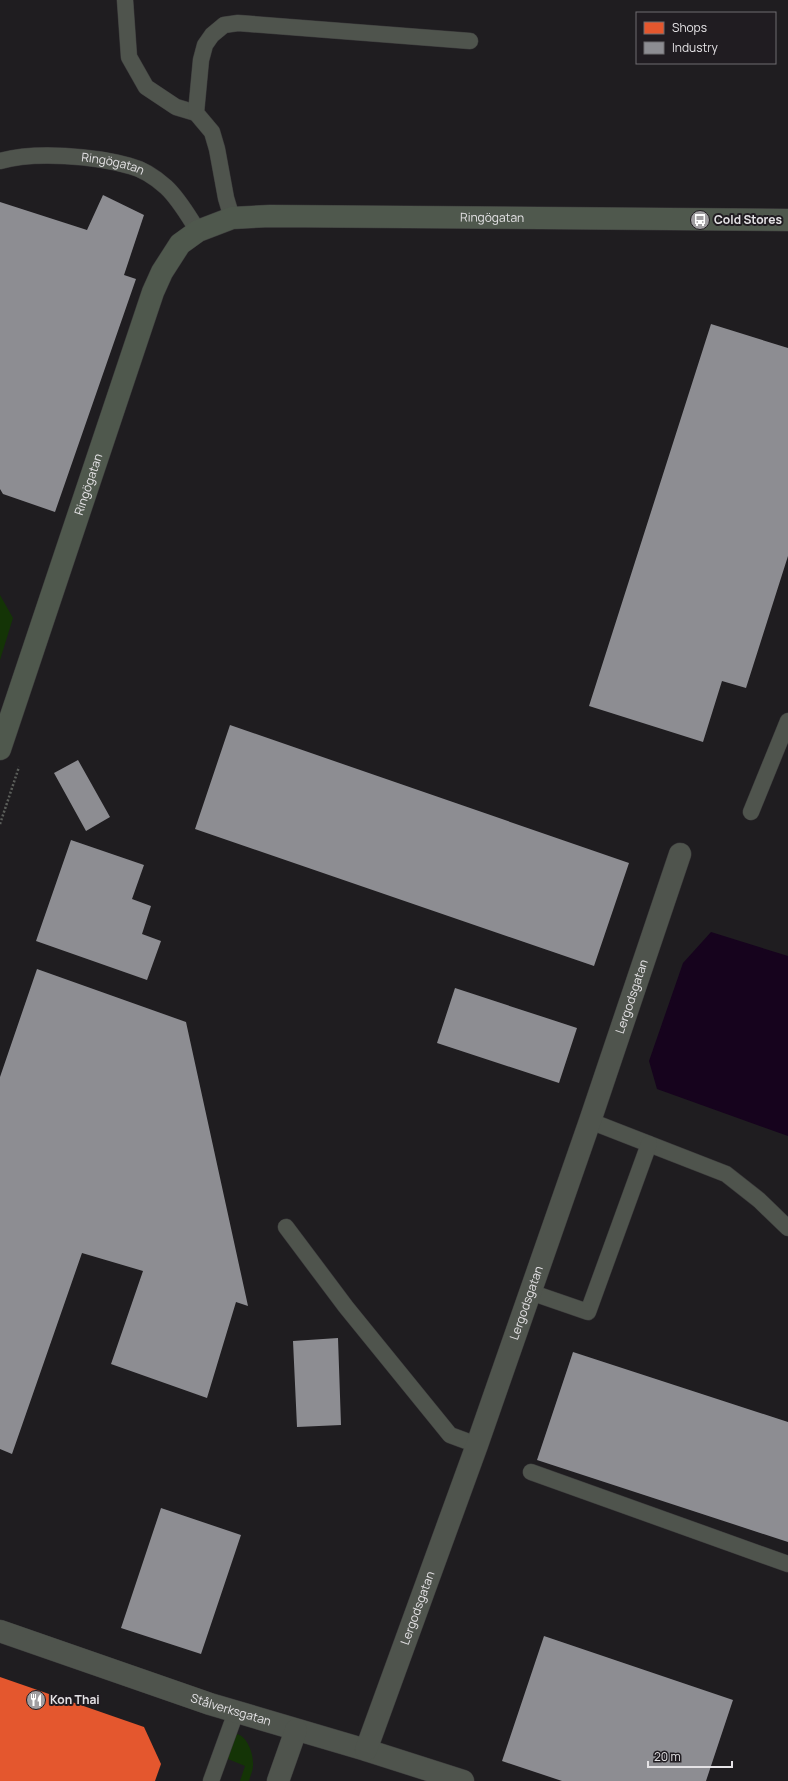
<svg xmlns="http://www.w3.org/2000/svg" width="788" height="1781" viewBox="0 0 788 1781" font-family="Manrope,sans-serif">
<rect width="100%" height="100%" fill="#1f1d20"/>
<path fill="#143406" d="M0,595L13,618L0,660Z
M237,1734C248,1737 254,1755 253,1766C253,1771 250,1776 249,1781H240L245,1766L228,1759L233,1738Z"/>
<path fill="#16031d" d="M711,932L788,956V1136L657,1089L649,1061L683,963Z"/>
<path fill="#e4572e" d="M0,1677L144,1727L161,1764L155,1781H0Z"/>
<path fill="#8d8d92" d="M103,195L144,215L124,275L136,279L55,512L3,494L0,489V202L87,230Z
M711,324L788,348V556L746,688L722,681L703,742L589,706Z
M230,725L629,863L594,966L195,829Z
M78,760L110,817L86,831L54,773Z
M71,840L144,865L132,899L151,906L142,934L161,941L147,980L36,941Z
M37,969L186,1022L248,1306L236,1302L207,1398L111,1364L143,1271L82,1253L12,1454L0,1449V1077Z
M455,988L577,1028L559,1083L437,1043Z
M338,1338L341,1425L297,1427L293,1341Z
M573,1352L788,1422V1542L537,1460Z
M161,1508L241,1535L201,1654L121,1628Z
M544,1636L733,1700L706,1781H562L502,1761Z"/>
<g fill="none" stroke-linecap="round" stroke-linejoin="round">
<g stroke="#3b3a3b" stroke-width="17">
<g id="lane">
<path d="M125,0L129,57L146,87L176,107L196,113"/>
<path id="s1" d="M0,161C35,151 95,156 130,166C142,169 156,178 166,187C179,199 189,217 198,231"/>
<path d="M232,218L226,198L217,149L212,132L196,113L201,60L205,45L212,35L224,25L238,23L470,41"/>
<path d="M751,812L788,721"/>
<path d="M590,1121L726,1174L759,1200L788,1228"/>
<path d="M286,1227L346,1307L450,1435L477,1445"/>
<path d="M530,1292L588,1312L649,1144"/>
<path d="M531,1472L788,1564"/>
<path d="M211,1781L236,1712"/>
</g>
</g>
<g stroke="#3b3a3b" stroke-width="23">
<g id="street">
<path id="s2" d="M0,1631L210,1704L366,1750L463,1781"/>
<path id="s3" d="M366,1750L477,1445L590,1121L680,854"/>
<path d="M278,1781L296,1730"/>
</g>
</g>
<g stroke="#3b3a3b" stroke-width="23">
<g id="secondary">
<path id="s4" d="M0,749L153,292L162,272L180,244L198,231L232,218L270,216L788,220"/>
</g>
</g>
<path stroke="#5b5e5a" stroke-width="2.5" stroke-dasharray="2 2" stroke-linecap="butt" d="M0,824L19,767"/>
<use href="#lane" stroke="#4f544d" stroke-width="16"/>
<use href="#street" stroke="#4f544d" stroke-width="22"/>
<use href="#secondary" stroke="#4f584d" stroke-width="22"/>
</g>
<defs>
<g id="bus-disc" transform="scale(1)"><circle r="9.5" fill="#a09ea1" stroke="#201c21"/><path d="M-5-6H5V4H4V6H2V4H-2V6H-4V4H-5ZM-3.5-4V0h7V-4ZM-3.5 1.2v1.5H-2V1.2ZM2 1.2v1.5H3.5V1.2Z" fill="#fff"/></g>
<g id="restaurant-disc" transform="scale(1)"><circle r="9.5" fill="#a09ea1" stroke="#201c21"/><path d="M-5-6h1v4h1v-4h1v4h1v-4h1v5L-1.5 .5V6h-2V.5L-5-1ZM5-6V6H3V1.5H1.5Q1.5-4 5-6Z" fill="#fff"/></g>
</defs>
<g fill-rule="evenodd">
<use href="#bus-disc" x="700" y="220"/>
<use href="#restaurant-disc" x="36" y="1700"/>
</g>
<g text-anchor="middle" stroke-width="4" stroke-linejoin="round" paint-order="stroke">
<g font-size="12" fill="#e5e3e6" stroke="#201c21">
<text dy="4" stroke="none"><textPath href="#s1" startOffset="114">Ringögatan</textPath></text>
<text dy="4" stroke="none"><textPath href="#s4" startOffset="856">Ringögatan</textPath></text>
<text dy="4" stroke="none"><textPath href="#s4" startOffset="279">Ringögatan</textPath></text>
<text dy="4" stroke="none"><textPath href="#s3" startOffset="799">Lergodsgatan</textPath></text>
<text dy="4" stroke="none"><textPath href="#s3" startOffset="475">Lergodsgatan</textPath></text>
<text dy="4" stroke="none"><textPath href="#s3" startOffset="151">Lergodsgatan</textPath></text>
<text dy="4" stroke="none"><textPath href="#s2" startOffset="244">Stålverksgatan</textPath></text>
</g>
<g font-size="12" font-weight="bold" fill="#e5e3e6" stroke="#201c21" text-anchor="start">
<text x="714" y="224">Cold Stores</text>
<text x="50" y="1704">Kon Thai</text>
</g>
</g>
<rect x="636" y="12" width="140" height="52" fill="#201c21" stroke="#6f6c70"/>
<rect x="644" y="22" width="20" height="12" fill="#e4572e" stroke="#6f6c70"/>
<text x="672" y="32" font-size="12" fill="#e5e3e6">Shops</text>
<rect x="644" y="42" width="20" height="12" fill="#8d8d92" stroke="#6f6c70"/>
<text x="672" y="52" font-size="12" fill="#e5e3e6">Industry</text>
<path d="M648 1761v6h84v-6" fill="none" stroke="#e5e3e6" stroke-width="2"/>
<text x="654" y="1761" font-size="12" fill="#e5e3e6" stroke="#201c21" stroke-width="3" paint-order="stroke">20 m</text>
</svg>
